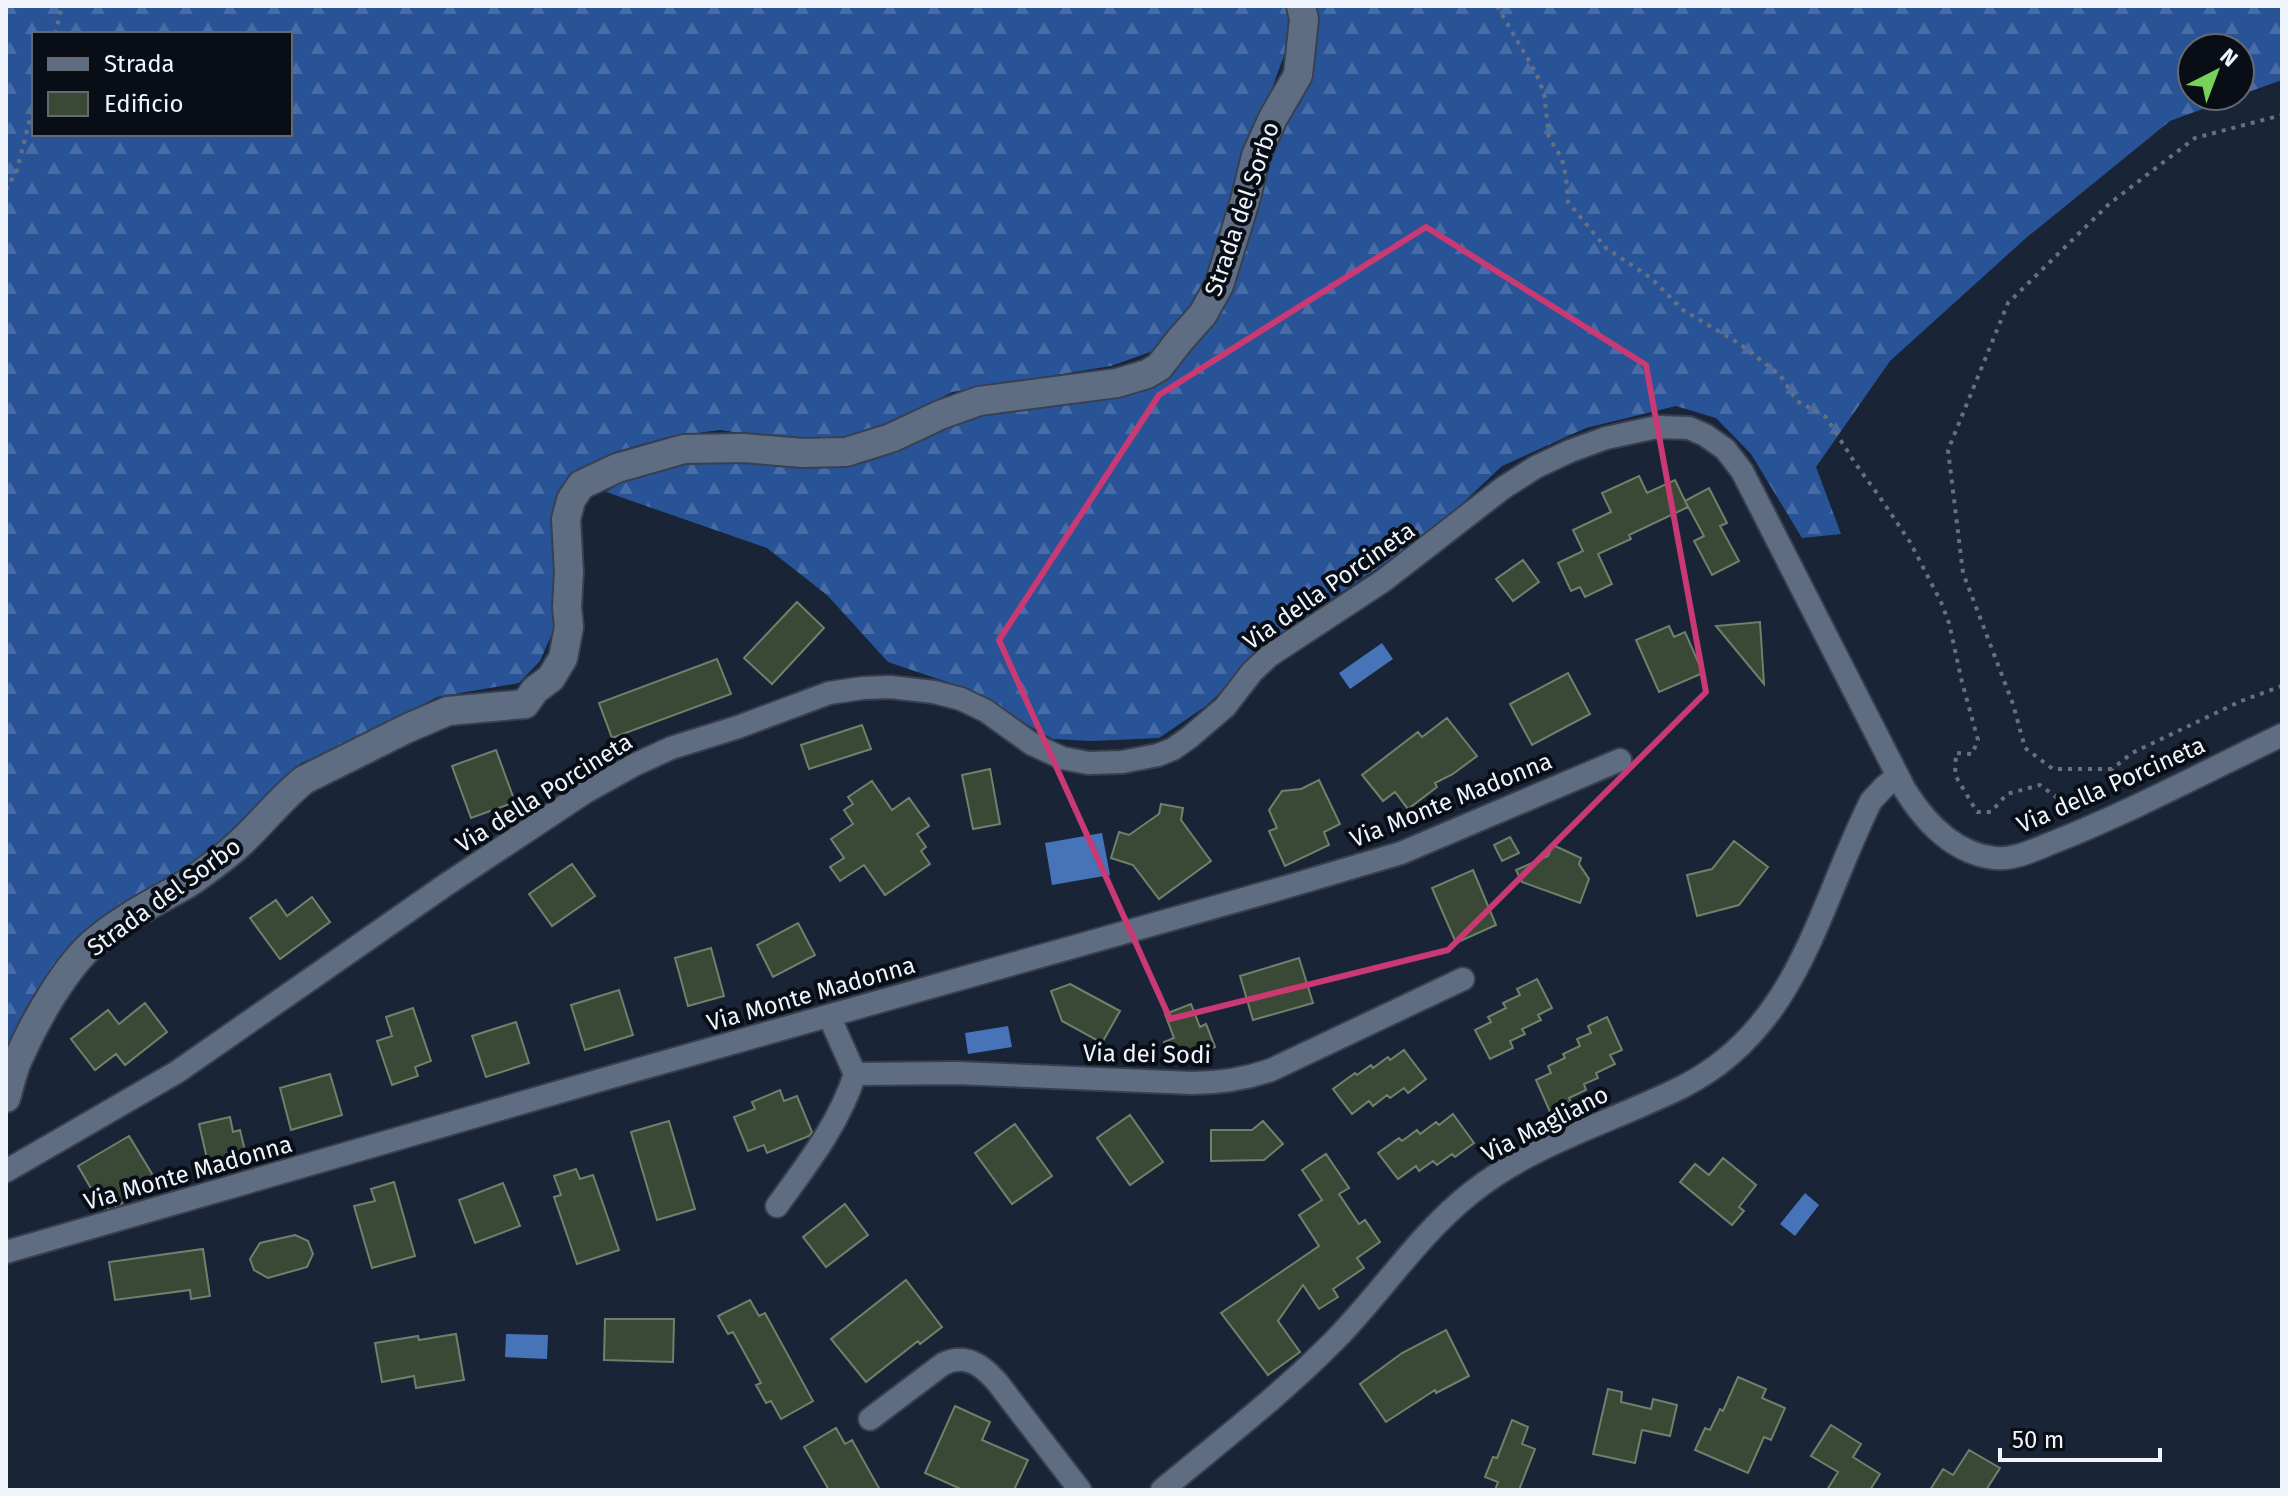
<svg xmlns="http://www.w3.org/2000/svg" width="2288" height="1496" viewBox="0 0 2288 1496" font-family="'Fira Sans',sans-serif">
<defs>
<pattern id="forest-firs" width="22" height="20" patternUnits="userSpaceOnUse" patternTransform="scale(2)"><rect width="22" height="20" fill="#295397"/><path d="M5 1l3.5 6h-7zM16 11l3.5 6h-7z" fill="#486ca6"/></pattern>
</defs>
<rect width="100%" height="100%" fill="#192437"/>
<path fill="url(#forest-firs)" fill-rule="evenodd" d="M6,6H1292L1293,31L1246,159L1207,283L1186,322L1153,351L1111,366L952,392L916,411L852,439L774,438L720,430L667,437L615,452L578,472L555,508L554,629L540,661L519,683L437,697L357,740L301,763L270,792L247,822L197,862L83,935L6,1061ZM34,34H290V134H34Z
M1315,6H2282V80L2240,95V48H2192V96H2238L2170,121L2026,238L1890,361L1816,467L1841,534L1802,538L1751,454L1716,418L1676,406L1586,428L1502,466L1432,532L1292,625L1206,706L1159,738L1092,741L1053,739L956,685L888,662L827,595L767,548L606,492L622,482L686,463L743,462L803,467L847,466L896,451L946,428L982,415L1120,397L1153,387L1169,378L1191,349L1215,323L1232,290L1259,205L1270,161L1286,124L1312,79L1318,18Z"/>
<path fill="#4773b9" d="M1382,643L1393,659L1350,689L1339,673Z
M1102,833L1110,875L1052,885L1045,843Z
M1008,1026L1012,1047L968,1054L965,1033Z
M1805,1193L1819,1205L1795,1236L1780,1224Z
M506,1334L548,1335L547,1359L505,1357Z"/>
<path fill="#3a4935" stroke="#70816b" stroke-width="2" d="M1639,476L1647,493L1675,480L1688,507L1629,535L1631,539L1598,554L1612,584L1585,597L1580,587L1571,591L1558,563L1583,551L1573,530L1611,512L1602,493Z
M1709,488L1727,523L1720,526L1739,561L1712,575L1694,541L1704,536L1685,501Z
M1523,560L1539,582L1513,601L1496,579Z
M797,602L824,628L772,684L744,658Z
M1760,622L1764,684L1716,626Z
M1669,626L1674,637L1685,632L1703,673L1659,692L1636,640Z
M717,659L731,694L612,738L599,703Z
M1568,673L1590,714L1532,745L1510,704Z
M1447,718L1477,756L1453,774L1435,783L1437,787L1408,809L1395,792L1383,801L1362,775L1418,732L1422,737Z
M862,725L871,749L809,769L801,745Z
M496,750L515,802L471,818L452,766Z
M990,769L1000,824L973,829L962,775Z
M1319,780L1340,824L1324,832L1329,845L1285,866L1269,831L1277,828L1269,810L1282,791L1301,789Z
M872,781L892,810L909,798L929,826L917,834L926,847L921,851L930,864L885,895L864,865L840,881L830,867L844,858L831,839L853,824L844,810L853,804L848,797Z
M1161,804L1183,808L1181,820L1211,861L1159,899L1133,865L1111,858L1119,832L1129,835L1159,814Z
M1510,837L1519,853L1502,861L1494,845Z
M1734,841L1768,867L1739,905L1697,916L1687,875L1712,869Z
M1553,845L1581,858L1579,864L1589,879L1580,903L1522,882L1516,870L1548,856Z
M572,864L595,896L552,926L529,894Z
M1473,870L1496,925L1456,943L1432,888Z
M312,897L330,922L280,959L250,918L276,900L287,916Z
M798,923L815,955L773,977L757,945Z
M711,948L724,996L688,1006L675,958Z
M1299,958L1313,1003L1253,1020L1240,976Z
M1537,979L1552,1008L1538,1015L1541,1020L1522,1029L1525,1034L1510,1041L1513,1048L1490,1059L1475,1030L1491,1022L1488,1017L1506,1008L1503,1003L1520,995L1517,989Z
M1070,984L1120,1011L1102,1043L1062,1021L1051,991Z
M619,990L633,1035L585,1050L571,1005Z
M145,1003L167,1032L125,1065L116,1054L95,1070L71,1039L108,1010L119,1024Z
M1191,1004L1200,1027L1206,1024L1215,1047L1173,1064L1164,1042L1174,1038L1165,1014Z
M413,1008L431,1061L415,1067L418,1076L392,1085L377,1041L392,1036L386,1017Z
M1607,1017L1622,1050L1610,1055L1615,1064L1596,1073L1598,1078L1584,1084L1586,1090L1569,1098L1571,1102L1550,1112L1536,1080L1551,1073L1548,1066L1565,1058L1563,1054L1580,1046L1577,1039L1591,1033L1588,1026Z
M516,1022L529,1063L486,1077L472,1036Z
M1404,1050L1426,1079L1408,1093L1404,1088L1390,1098L1387,1095L1373,1106L1369,1101L1352,1114L1333,1089L1355,1073L1357,1075L1371,1065L1373,1068L1388,1057L1390,1060Z
M330,1074L342,1115L291,1130L280,1088Z
M780,1090L784,1101L797,1096L812,1132L809,1136L767,1153L764,1145L748,1151L734,1117L755,1109L752,1102Z
M1453,1114L1474,1143L1455,1157L1452,1154L1437,1165L1433,1161L1419,1171L1416,1166L1398,1179L1378,1153L1399,1138L1402,1141L1417,1130L1420,1134L1436,1122L1439,1125Z
M1130,1115L1163,1162L1130,1185L1097,1138Z
M230,1117L233,1132L240,1130L246,1155L208,1163L199,1124Z
M669,1121L695,1209L657,1220L631,1132Z
M1263,1121L1283,1144L1264,1160L1211,1161V1130H1252Z
M1015,1124L1052,1176L1012,1204L975,1153Z
M129,1136L157,1182L119,1205L103,1209L78,1166Z
M1326,1154L1349,1188L1339,1194L1359,1224L1365,1220L1380,1242L1357,1258L1364,1268L1333,1289L1338,1297L1319,1309L1303,1285L1278,1321L1300,1352L1268,1375L1221,1313L1319,1246L1299,1215L1322,1200L1302,1170Z
M1723,1158L1756,1185L1739,1207L1744,1211L1732,1225L1680,1182L1695,1164L1709,1175Z
M576,1169L580,1179L593,1175L619,1250L577,1264L554,1197L561,1195L554,1176Z
M394,1182L415,1256L372,1268L354,1206L375,1201L371,1189Z
M503,1183L520,1226L475,1243L459,1200Z
M845,1204L868,1235L826,1267L803,1237Z
M295,1235L308,1241L313,1254L307,1267L268,1278L254,1270L250,1259L260,1243Z
M203,1249L210,1296L191,1299L190,1290L115,1300L109,1262Z
M906,1280L942,1327L920,1344L918,1341L866,1382L831,1339Z
M750,1300L759,1316L765,1313L813,1401L781,1419L771,1401L766,1403L756,1385L761,1383L733,1332L728,1334L718,1316Z
M605,1319H674L673,1362L604,1360Z
M1446,1330L1469,1376L1436,1393L1435,1390L1386,1422L1360,1384L1402,1353Z
M456,1334L464,1380L416,1388L414,1376L382,1382L375,1343L418,1336L419,1340Z
M1738,1377L1766,1389L1762,1398L1785,1408L1771,1440L1764,1437L1748,1473L1695,1450L1705,1428L1710,1430L1720,1409L1723,1411Z
M1608,1389L1622,1392L1621,1402L1651,1409L1653,1399L1677,1405L1670,1436L1642,1430L1635,1463L1593,1454Z
M955,1406L990,1422L982,1440L1028,1460L1014,1490H963L925,1473Z
M1512,1420L1528,1427L1522,1444L1535,1449L1519,1490H1495L1498,1482L1485,1477L1493,1457L1497,1458Z
M1831,1425L1861,1444L1853,1457L1880,1474L1870,1490H1827L1838,1472L1811,1456Z
M836,1428L845,1444L852,1440L880,1490H829L804,1447Z
M1969,1450L2000,1468L1986,1490H1930L1943,1469L1953,1475Z"/>
<g fill="none" stroke-linecap="round" stroke-linejoin="round">
<g stroke="#38404f" stroke-width="26">
<path id="minor" d="M855,1074L957,1073L1192,1083C1219,1083 1245,1079 1271,1070L1463,979
M6,1171L177,1072L447,884L584,793L634,765L671,748L738,727L829,693L863,688L890,687L934,692L961,699L986,711L1032,744L1062,758L1088,763L1122,762L1158,755L1173,749L1190,737L1225,707L1252,672L1269,656L1383,581L1503,488L1536,467L1570,451L1606,438L1657,427L1689,428L1705,435L1725,449L1742,471L1905,790C1925,822 1955,854 1995,858C2015,860 2036,849 2054,842C2132,811 2207,771 2282,735
M777,1206C808,1163 839,1124 855,1074L829,1016
M6,1252L604,1079L1286,887L1401,853L1620,760
M870,1419L943,1364C966,1353 982,1365 997,1382L1080,1490
M1162,1490C1221,1441 1282,1394 1336,1339C1382,1292 1419,1234 1471,1193C1533,1143 1612,1122 1682,1087C1798,1029 1818,907 1871,801L1884,787L1898,776"/>
</g>
<g stroke="#38404f" stroke-width="32">
<path id="tertiary" d="M6,1098C10,1084 13,1069 19,1057C35,1021 66,965 97,940C123,918 155,902 185,885C197,878 209,868 220,860C252,837 274,804 304,780L408,728L448,711L525,704L535,690L551,678L563,658L569,627L567,607L569,572L566,519L571,500L581,485L617,468L684,449L743,448L803,453L846,452L891,438L940,415L979,401L1117,383L1147,374L1159,367L1180,340L1203,314L1219,285L1245,201L1256,156L1273,118L1298,75L1304,19L1301,6"/>
</g>
<path stroke="#67707f" stroke-width="4" stroke-dasharray="4 6" stroke-linecap="butt" d="M1497,6L1536,73L1544,93L1549,137L1562,159L1566,177L1568,202L1606,248L1651,278L1683,310L1740,344L1780,375L1797,401L1826,417L1855,463L1879,496L1910,542L1941,602L1949,623L1962,682L1978,740L1972,754L1956,753L1955,775L1977,812H1991L2007,794L2040,785L2075,811
M55,34L62,6
M6,190L17,170L34,103
M2112,769H2053L2025,748L2013,704L1963,573L1948,450L2008,303L2109,204L2195,138L2282,115
M2116,792L2112,769L2132,753L2241,701L2282,686"/>
<use href="#minor" stroke="#5f6d83" stroke-width="22"/>
<use href="#tertiary" stroke="#5f6d83" stroke-width="28"/>
</g>
<path fill="none" stroke="#c93973" stroke-width="6" stroke-linejoin="round" d="M1426,227L1646,365L1706,692L1448,950L1170,1019L999,640L1159,395Z"/>
<g text-anchor="middle" stroke-width="8" stroke-linejoin="round" paint-order="stroke">
<g font-size="24" fill="#f0f5fd" stroke="#090e16">
<text transform="translate(1242 209) rotate(-71)" y="8">Strada del Sorbo</text>
<text transform="translate(1329 586) rotate(-35)" y="8">Via della Porcineta</text>
<text transform="translate(2111 785) rotate(-24)" y="8">Via della Porcineta</text>
<text transform="translate(544 793) rotate(-32)" y="8">Via della Porcineta</text>
<text transform="translate(1451 800) rotate(-22)" y="8">Via Monte Madonna</text>
<text transform="translate(164 897) rotate(-36)" y="8">Strada del Sorbo</text>
<text transform="translate(811 994) rotate(-16)" y="8">Via Monte Madonna</text>
<text transform="translate(1147 1054) rotate(1)" y="8">Via dei Sodi</text>
<text transform="translate(1545 1124) rotate(-27)" y="8">Via Magliano</text>
<text transform="translate(188 1173) rotate(-16)" y="8">Via Monte Madonna</text>
</g>
</g>
<rect width="2288" height="1496" fill="none" stroke="#f0f5fd" stroke-width="16"/>
<rect x="32" y="32" width="260" height="104" fill="#090e16" stroke="#656a72" stroke-width="2"/>
<rect x="48" y="58" width="40" height="12" fill="#5f6d83" stroke="#656a72" stroke-width="2"/>
<text x="104" y="72" font-size="24" fill="#f0f5fd">Strada</text>
<rect x="48" y="92" width="40" height="24" fill="#3a4935" stroke="#656a72" stroke-width="2"/>
<text x="104" y="112" font-size="24" fill="#f0f5fd">Edificio</text>
<g transform="translate(2216 72) rotate(42)"><circle r="38" fill="#090e16" stroke="#656a72" stroke-width="2"/>
<path d="M0-6L14 30L0 20L-14 30Z" fill="#78d158"/>
<text y="-12" font-size="22" font-weight="bold" text-anchor="middle" fill="#f0f5fd">N</text>
</g>
<path d="M2000 1448v12h160v-12" fill="none" stroke="#f0f5fd" stroke-width="4"/>
<text x="2012" y="1448" font-size="24" fill="#f0f5fd" stroke="#090e16" stroke-width="6" paint-order="stroke">50 m</text>
</svg>
